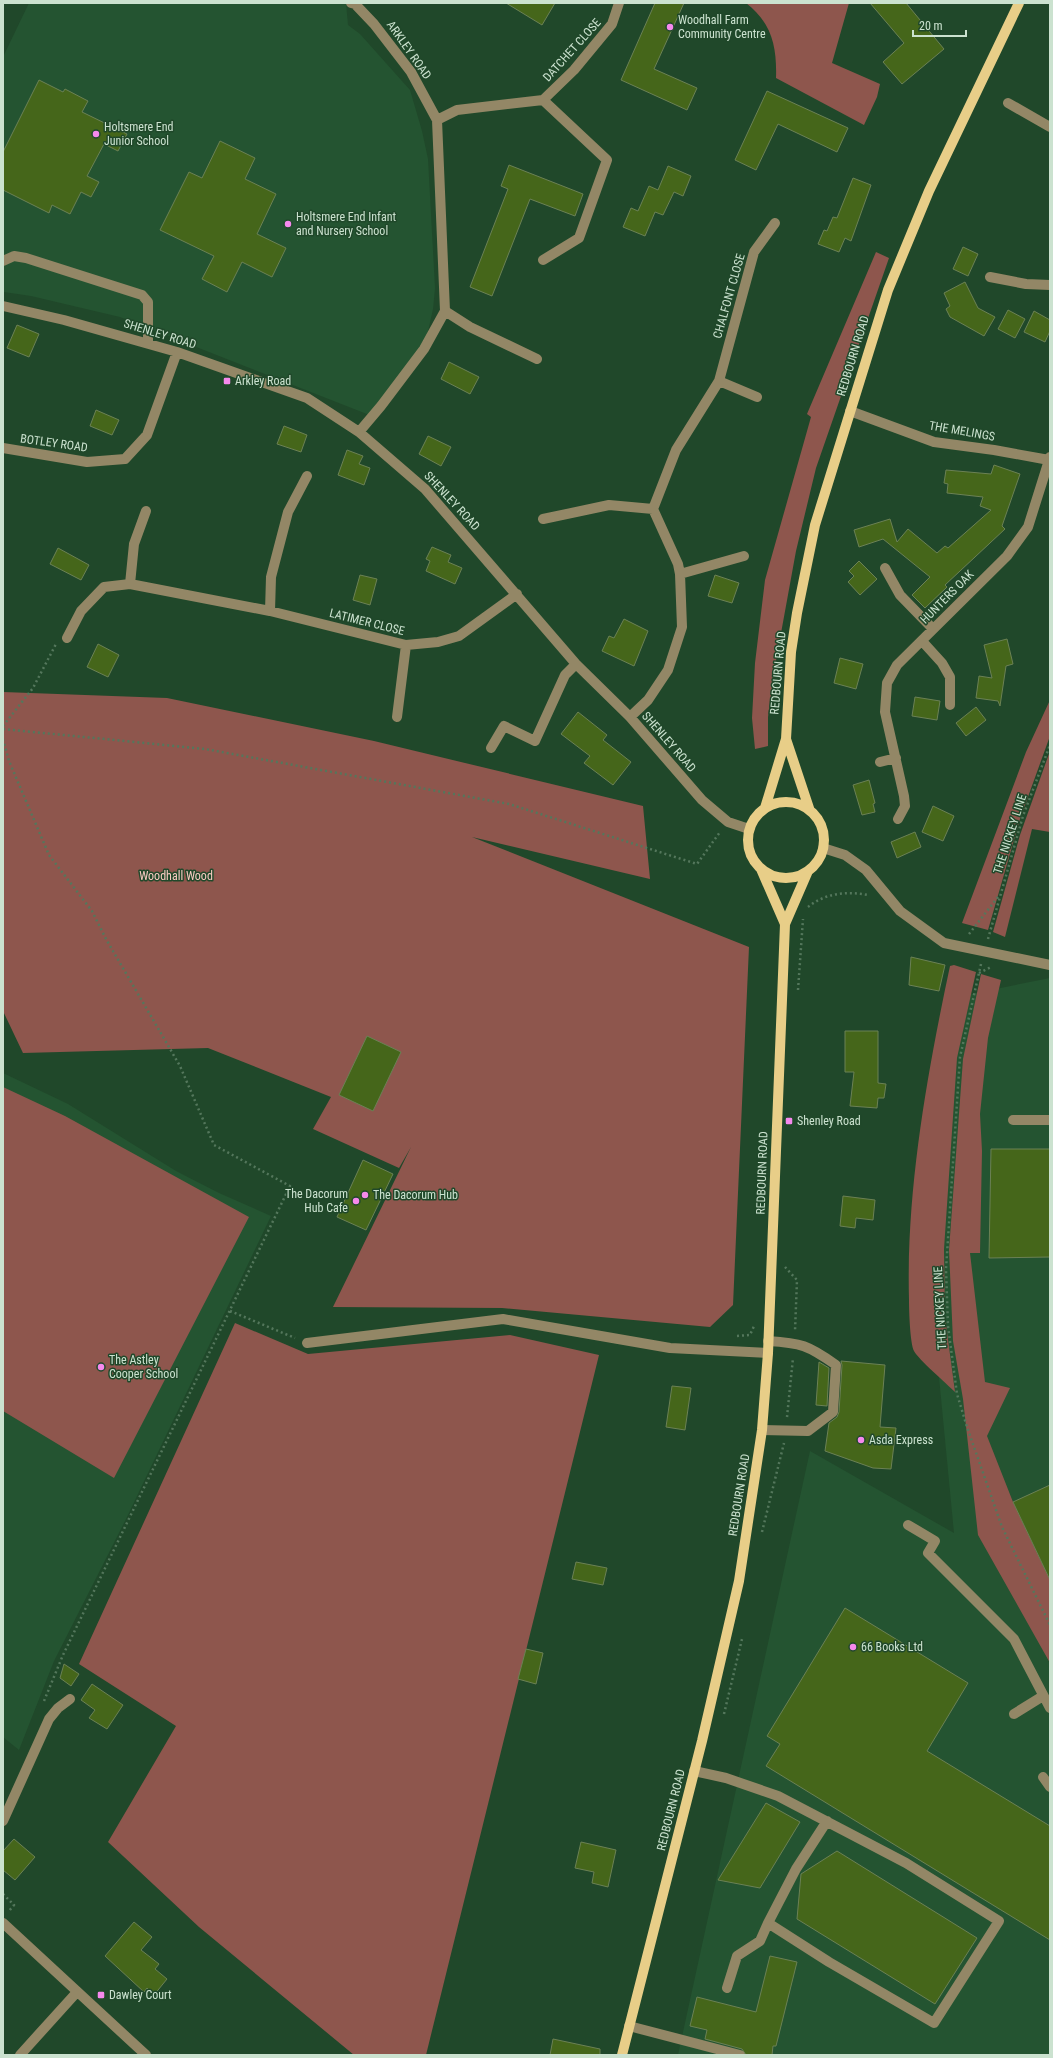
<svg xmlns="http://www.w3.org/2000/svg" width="1053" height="2058" viewBox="0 0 1053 2058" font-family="'Roboto Condensed',sans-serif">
<rect width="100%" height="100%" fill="#20482a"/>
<path fill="#245431" d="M29,3H346L348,25L360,34L410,90L422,131L428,159L435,288L433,309L424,349L372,416L120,317L31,296L4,292L3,57Z
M1050,978V2055H678L810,1451L954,1533L936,1346L946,999Z
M3,1073L68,1104L176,1171L219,1193L271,1216L126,1519L54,1661L19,1750L3,1737Z"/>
<path fill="#8e564d" d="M746,3H849L832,63L880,84L877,97L864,125L776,78C777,47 772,23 746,3Z
M876,252L889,258L816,468L796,551L775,666L768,717V746L755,749L752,718L755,663L765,580L811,417L807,414Z
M3,692L167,698L374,741L643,806L650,879L472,837L749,947L733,1305L710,1327L502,1308L333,1307L411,1147L399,1168L313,1129L331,1097L208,1048L23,1053L3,1011Z
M1050,700V736L1020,819L988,930L962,923L1026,752Z
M1050,751V832L1032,829L1005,937L993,932L1020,835Z
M954,965L976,972L957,1058L944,1249L945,1317L955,1392C947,1384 918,1359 914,1351C910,1343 909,1310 909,1300C906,1191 927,1074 950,966Z
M981,974L1001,980L988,1038L980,1114L982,1151L980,1253H970L985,1382L1010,1388L987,1436L1013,1502L1050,1580V1663L978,1535L963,1399L953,1341L949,1250L963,1059Z
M3,1087L65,1116L249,1217L114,1478L3,1411Z
M235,1323L308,1354L510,1335L599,1355L426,2055H354L199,1927L108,1842L176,1726L79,1664Z"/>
<path fill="#45661a" stroke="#6b8155" d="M506,3H555L542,25Z
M655,3H684L654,69L697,88L687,110L621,80Z
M870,3H906L944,49L902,84L883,62L904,43Z
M39,80L63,92L65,89L88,101L82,112L127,134L118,151L104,144L87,176L99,182L91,197L81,192L70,214L52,205L49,213L3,190V152Z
M767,91L848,128L837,152L778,124L756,170L735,160Z
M220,141L255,158L245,179L276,194L257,234L286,248L272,277L242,262L227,292L202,279L214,256L160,230L189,172L202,178Z
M509,165L583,194L575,216L530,199L492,296L470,287L508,189L501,186Z
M668,166L691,176L683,196L674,192L663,215L655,212L645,236L623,227L631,208L638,211L649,186L658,190Z
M853,178L871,185L851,241L845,238L839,252L818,244L824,230L827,231L833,217L837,218Z
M963,247L978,254L968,276L953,269Z
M965,282L978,308L995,317L984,336L950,317L946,309L950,306L944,293Z
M1008,310L1025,319L1015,338L998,329Z
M1034,311L1050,320V331L1045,342L1024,332Z
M17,325L39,334L29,357L7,348Z
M449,362L479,377L470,394L441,379Z
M96,410L119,420L112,435L90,426Z
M284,426L307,435L301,452L277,444Z
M428,436L451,447L441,466L419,454Z
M347,450L363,456L359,464L370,468L364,485L338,475Z
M994,465L1020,474L1002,526L1005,529L945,585L947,587L925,608L912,595L930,577L883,539L859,547L854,530L890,519L897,542L908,529L937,553L945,546L948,548L991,510L980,506L983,497L947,493L948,484L944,483L946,470L991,474Z
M432,547L451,555L448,562L462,568L455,584L426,571L430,561L426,559Z
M58,548L89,565L81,580L50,564Z
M859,561L877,579L860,595L848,582L854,576L849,571Z
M360,575L377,579L370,605L353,600Z
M715,575L739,583L732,603L708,596Z
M624,619L648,631L634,666L602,651L609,636L614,638Z
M1007,639L1013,664L1006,666L1000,706L998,701L976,698L979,676L992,678L984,645Z
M98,644L119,655L108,677L87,667Z
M840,658L863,664L856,689L834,683Z
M915,697L940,701L937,720L912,716Z
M976,707L986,720L966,736L956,723Z
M578,712L607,735L603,740L631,762L613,785L584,763L590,756L561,734Z
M869,780L875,803L873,804L875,812L862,815L853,785Z
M933,806L954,816L943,841L922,832Z
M915,832L921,847L897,858L891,842Z
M911,957L945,965L939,991L909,985Z
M845,1031H878V1083L886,1084L884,1098H878L877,1108L850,1106L854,1072H845Z
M367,1036L401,1052L373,1111L339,1095Z
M991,1149H1050V1257L989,1258Z
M363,1160L393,1174L366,1230L337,1217Z
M843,1196L875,1200L873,1220L856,1218L855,1228L840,1226Z
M841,1361L885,1365L880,1427L896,1428L891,1469L873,1468L825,1451L829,1423L837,1417L839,1412L842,1365Z
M819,1362L829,1368L827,1406L816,1405Z
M672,1386L691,1388L685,1430L666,1427Z
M1050,1485V1580L1013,1502Z
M576,1562L607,1568L603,1585L572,1579Z
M845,1608L968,1683L927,1751L1050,1826V1940L766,1766L780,1744L767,1736Z
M526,1649L543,1653L536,1684L518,1679Z
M64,1664L79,1674L71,1686L60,1678Z
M92,1684L123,1705L107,1729L89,1718L95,1710L81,1700Z
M766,1803L800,1822L760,1888L718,1880Z
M14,1839L35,1857L15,1880L3,1870V1851Z
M581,1842L616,1850L608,1887L592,1883L594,1872L575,1868Z
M837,1851L977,1938L935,2004L797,1919L801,1874Z
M134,1922L152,1937L141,1950L159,1964L155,1969L167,1979L154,1995L147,1988L144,1992L105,1956Z
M770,1956L797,1962L776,2046H773L772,2055H746L742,2049L705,2039L707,2030L690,2026L697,1997L756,2012Z
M553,2039L600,2049V2055H550Z"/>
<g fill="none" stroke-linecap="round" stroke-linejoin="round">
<path stroke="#54775c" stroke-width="2.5" stroke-dasharray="2 3" stroke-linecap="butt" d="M3,726L33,688L56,644
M3,729L205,749L509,804L697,864L720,832
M3,739L9,761L49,855L92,911L106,939L180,1066L214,1145L290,1186L63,1655L44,1701
M808,907C825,893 847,891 868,895
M969,934L998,897
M988,939L1023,816L1050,745
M981,964L960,1057L946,1269L948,1326L957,1394L967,1427L1002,1527L1050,1625
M979,973L991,967
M798,990L803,919
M785,1267L797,1280L795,1331
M230,1311L295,1338
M737,1336L750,1335L754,1326
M787,1417L793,1358
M762,1532L784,1443
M724,1714L742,1639
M3,1894L14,1905L9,1911"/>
<path stroke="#938766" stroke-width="10" d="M351,3L355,4L374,24L411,72L437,120L445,311L424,349L381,406L359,432
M1008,103L1050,127
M437,120L457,110L543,100L574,70L612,24L619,3
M543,260L579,238L607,160L543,100
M3,261L14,256L26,258L142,295L148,302V342
M990,277L1026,284L1050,285
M3,306L64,320L177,352L307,398L359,432L425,489L576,664L630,717L702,800L728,822L749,829
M445,311L470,327L537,359
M719,381L757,397
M850,411L934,442L994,450L1049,460
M3,448L87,462L125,459L147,435L177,352
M543,519L609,505L653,509
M885,568L900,595L933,629
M680,574L744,556
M130,584L134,544L146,511
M270,611L271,577L288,512L307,476
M67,638L81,611L104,587L130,584L270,611L406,645L438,642L459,636L517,594
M922,641L942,663L950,677V705
M397,717L406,645
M630,717L648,700L668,670L682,627L680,574L678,564L653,509L676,450L719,381L754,252L775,223
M491,748L504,726L535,741L565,675L576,664
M880,762L896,758
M898,819L905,806L904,796L885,712L887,683L897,665L1007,556L1028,527L1050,457
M823,848L845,855L866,870L900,911L944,943L1050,965
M1013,1120H1050
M307,1343L503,1319L670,1348L768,1353
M762,1430L808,1431L833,1412L836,1365C808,1345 801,1343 768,1341
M908,1525L935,1541L928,1553L1014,1639L1050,1708
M1014,1714L1043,1696
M694,1771L726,1778L778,1796L906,1863L999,1921L934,2023L829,1962L768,1923L796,1869L827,1821
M1043,1777L1050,1787
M3,1821L49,1719L58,1708L70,1699
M3,1923L146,2055
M727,1988L737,1956L760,1941L768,1923
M629,2026L740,2055
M20,2055L77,1992"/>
<path stroke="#e8ce88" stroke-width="10" d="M786,739L810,811
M748 840a38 38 0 1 1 76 0a38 38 0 1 1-76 0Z
M765,808L786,739L791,652L797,613L815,525L888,290L929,191L1019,3
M761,869L785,924
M622,2055L702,1741L739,1581L762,1430L768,1353L785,924L808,871"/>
</g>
<g fill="#f689ed" stroke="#20482a" stroke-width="1.5">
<circle cx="670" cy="27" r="4"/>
<circle cx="96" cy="134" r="4"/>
<circle cx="288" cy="224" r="4"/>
<rect x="223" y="377" width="8" height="8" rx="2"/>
<rect x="785" y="1117" width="8" height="8" rx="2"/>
<circle cx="365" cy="1195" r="4"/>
<circle cx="356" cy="1201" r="4"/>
<circle cx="101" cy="1367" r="4"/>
<circle cx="861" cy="1440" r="4"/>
<circle cx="853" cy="1647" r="4"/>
<rect x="97" y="1991" width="8" height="8" rx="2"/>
</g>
<g text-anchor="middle" stroke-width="3" stroke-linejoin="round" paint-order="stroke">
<g font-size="12" fill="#cbe2cf" stroke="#20482a" text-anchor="start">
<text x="678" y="24">Woodhall Farm<tspan x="678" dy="14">Community Centre</tspan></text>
<text x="104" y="131">Holtsmere End<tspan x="104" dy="14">Junior School</tspan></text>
<text x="296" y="221">Holtsmere End Infant<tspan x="296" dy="14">and Nursery School</tspan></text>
<text x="235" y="385">Arkley Road</text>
<text x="797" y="1125">Shenley Road</text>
<text x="348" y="1198" text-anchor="end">The Dacorum<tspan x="348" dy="14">Hub Cafe</tspan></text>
<text x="373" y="1199">The Dacorum Hub</text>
<text x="109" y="1364">The Astley<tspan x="109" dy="14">Cooper School</tspan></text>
<text x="869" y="1444">Asda Express</text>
<text x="861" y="1651">66 Books Ltd</text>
<text x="109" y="1999">Dawley Court</text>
</g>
<g font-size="12" fill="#cbe2cf" stroke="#20482a">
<text transform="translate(409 50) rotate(55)" y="4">ARKLEY ROAD</text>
<text transform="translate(572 50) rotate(-48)" y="4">DATCHET CLOSE</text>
<text transform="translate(729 296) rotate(-74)" y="4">CHALFONT CLOSE</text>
<text transform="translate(160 334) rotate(17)" y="4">SHENLEY ROAD</text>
<text transform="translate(853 356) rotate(-73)" y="4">REDBOURN ROAD</text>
<text transform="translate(962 431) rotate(10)" y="4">THE MELINGS</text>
<text transform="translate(54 443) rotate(8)" y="4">BOTLEY ROAD</text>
<text transform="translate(452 501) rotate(47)" y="4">SHENLEY ROAD</text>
<text transform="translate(947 597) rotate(-45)" y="4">HUNTERS OAK</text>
<text transform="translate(367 622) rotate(14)" y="4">LATIMER CLOSE</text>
<text transform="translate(778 673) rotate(-85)" y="4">REDBOURN ROAD</text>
<text transform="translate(669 742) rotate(49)" y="4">SHENLEY ROAD</text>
<text transform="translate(1010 834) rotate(-72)" y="4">THE NICKEY LINE</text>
<text transform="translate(762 1173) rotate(-88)" y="4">REDBOURN ROAD</text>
<text transform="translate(940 1308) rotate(-93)" y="4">THE NICKEY LINE</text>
<text transform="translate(739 1495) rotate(-81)" y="4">REDBOURN ROAD</text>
<text transform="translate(671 1810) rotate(-76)" y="4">REDBOURN ROAD</text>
</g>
<g font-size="12" fill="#fbcbc3" stroke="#20482a">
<text x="176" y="880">Woodhall Wood</text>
</g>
</g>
<rect width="1053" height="2058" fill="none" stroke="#cbe2cf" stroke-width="8"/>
<path d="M913 30v6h53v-6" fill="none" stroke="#cbe2cf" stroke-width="2"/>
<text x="919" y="30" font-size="12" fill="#cbe2cf" stroke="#20482a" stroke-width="3" paint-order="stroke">20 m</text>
</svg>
